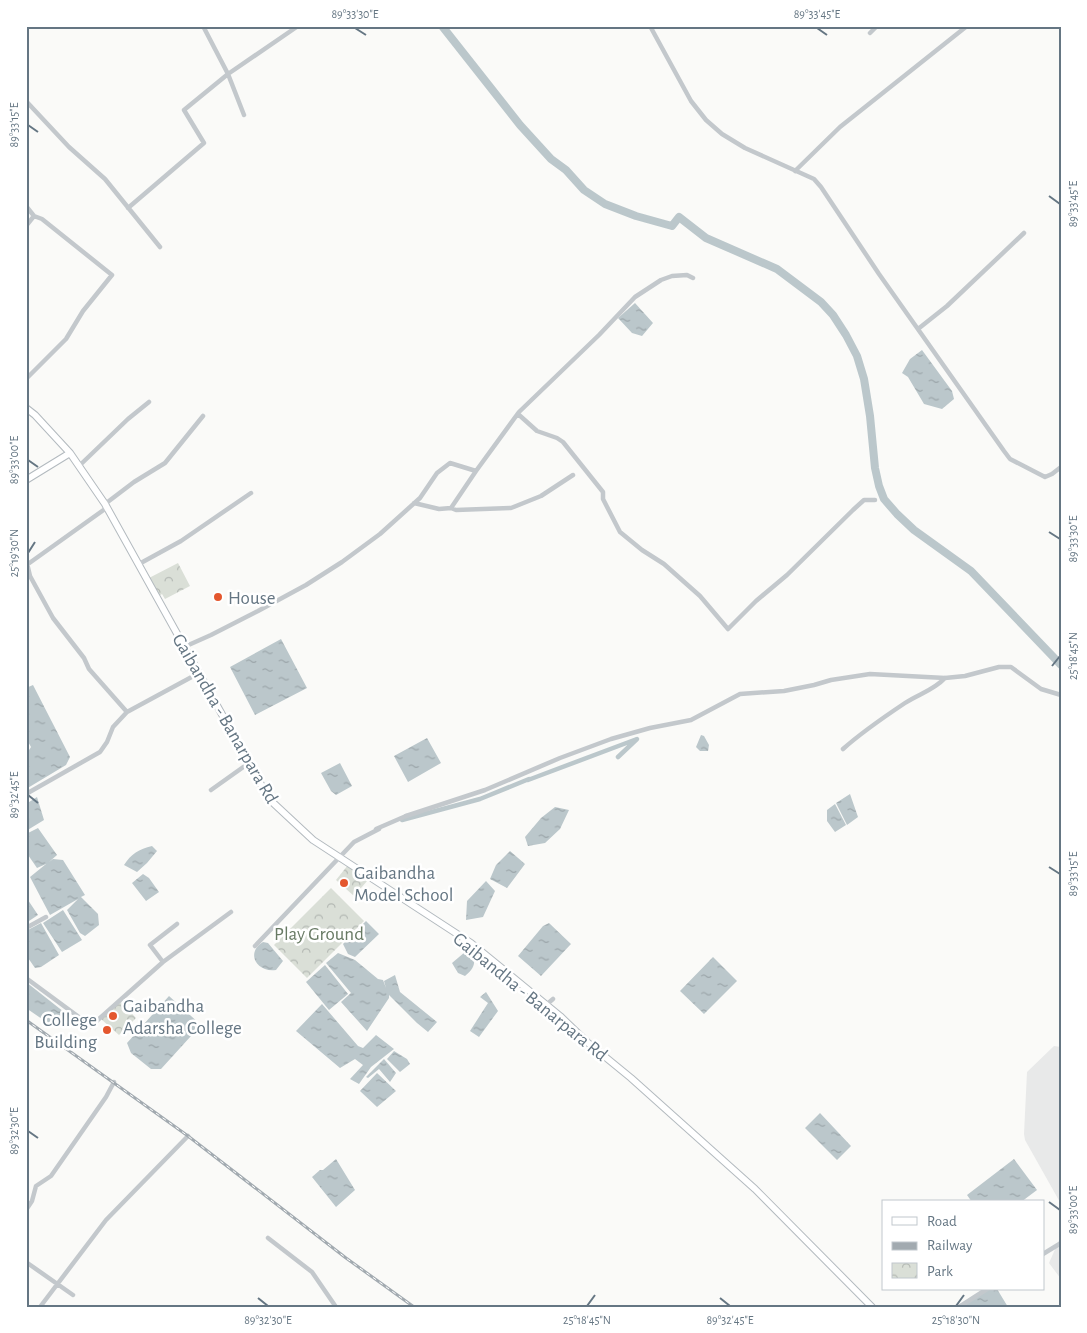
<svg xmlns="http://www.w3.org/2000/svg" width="1087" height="1333" viewBox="0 0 1087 1333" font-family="'Alegreya Sans',sans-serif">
<defs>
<pattern id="park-crowns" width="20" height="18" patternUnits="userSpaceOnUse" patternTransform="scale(1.25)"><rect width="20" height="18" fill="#dadfd7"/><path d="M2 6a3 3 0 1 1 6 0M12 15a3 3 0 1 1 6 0" fill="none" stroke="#b4b9b4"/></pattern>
<pattern id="water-ripples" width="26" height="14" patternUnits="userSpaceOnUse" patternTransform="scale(1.25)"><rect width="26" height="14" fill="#bbc7cb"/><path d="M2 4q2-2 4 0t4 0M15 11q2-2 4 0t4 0" fill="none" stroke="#9ca6aa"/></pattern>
</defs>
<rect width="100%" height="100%" fill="#fafaf8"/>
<path fill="#e8e9e9" d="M1054,1046L1061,1047V1204L1025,1140L1024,1134L1027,1072Z
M1061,1236V1279L1049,1263Z"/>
<path fill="url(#park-crowns)" d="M178,563L190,586L165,599L162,594L159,596L149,578Z
M348,865L368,880L354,896L336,880Z
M331,888L364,921L307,978L274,945Z
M120,1001L136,1018L119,1035L101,1019Z"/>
<path fill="url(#water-ripples)" d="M635,303L653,323L642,336L632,333L618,318Z
M922,350L952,391L954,399L942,409L924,404L908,377L902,373L910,359Z
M281,639L307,688L255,715L230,667Z
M33,685L70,757L66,765L26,789V755L31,747L26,738V688Z
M701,735L704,736L709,745L708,751H700L696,747Z
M427,738L441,763L408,782L394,756Z
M340,763L352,786L336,795L331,791L321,773Z
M850,794L858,817L847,825L836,803Z
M37,797L44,820L26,831V804Z
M835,804L846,825L835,832L827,821V810Z
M555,807L569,810L560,829L545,843L528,846L525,837L541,818Z
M38,828L57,855L49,862L53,859L63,860L85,895L81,897L98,914L99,925L85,936L80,933L67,910L78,899L50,915L30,877L46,864L37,868L26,852V834Z
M152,846L157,851L147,863L137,872L124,865C131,854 139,849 152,846Z
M510,851L525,864L507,888L490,879L496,865Z
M143,874L149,878L159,892L146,901L132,883Z
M486,881L495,891L483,917L466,920L467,901Z
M26,897L38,915L26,923Z
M63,910L82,940L62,952L43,923Z
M366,921L379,934L355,957L348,954L343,944Z
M41,923L59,955L41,967L35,968L26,955V931Z
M549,923L571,944L541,976L518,956L543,926Z
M263,942L268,943L283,961L276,970C257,973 245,953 263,942Z
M465,952L474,960C475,967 470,972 465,976L458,973L452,963Z
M338,953L355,960L378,979L383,980L386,988L384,981L395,975L400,992L437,1022L428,1032L417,1023L389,995V998L367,1031L341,1002L351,993L326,963Z
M713,957L737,981L704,1014L680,991Z
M325,965L348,994L329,1010L306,982Z
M26,982L64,1012L65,1014L55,1028L26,1008Z
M486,992L498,1011L479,1037L470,1031L488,1003L480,997Z
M169,996L201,1025L161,1069H151L131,1053L127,1043Z
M322,1004L358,1046L363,1048L376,1035L394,1049L371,1067L359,1084L350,1079L363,1065L355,1059L340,1068L296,1031Z
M394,1051L407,1059L410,1064L400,1072L387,1059Z
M384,1059L396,1073L390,1082L379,1069L368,1078L366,1077Z
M377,1073L396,1091L377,1107L360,1091Z
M820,1113L851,1146L837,1160L805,1128Z
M336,1159L355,1190L336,1207L312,1177L320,1170H323Z
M1014,1159L1037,1190L1021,1202H972L967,1195Z
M990,1289H997L1008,1307H962Z"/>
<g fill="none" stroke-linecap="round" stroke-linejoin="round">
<path stroke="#bbc7cb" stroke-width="4.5" d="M528,780L637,739L618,757
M402,820L480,799L529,779"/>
<path stroke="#bbc7cb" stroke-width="8" d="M442,26L520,125L551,159L566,170L584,190L605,204L636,216L672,226L679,217L706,238L777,269L821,302L833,315L846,335L857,356L864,379L870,416L875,468L879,486L884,499L897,514L914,530L971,571L1061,665"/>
<g stroke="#b3babf" stroke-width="8">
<path id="secondary" d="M26,408L35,415L70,453L105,504L269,799L313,840L471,943L560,1016L587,1042L631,1078L755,1189L872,1307
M26,480L70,453"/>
</g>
<path stroke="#c3c8cc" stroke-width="4.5" d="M203,26L228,74L244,115
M650,26L691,101L706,120L722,134L745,148L814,179L821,187L879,274L1004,451L1010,459L1045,477L1052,474L1061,467
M870,33L877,26
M26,101L69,147L105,179L160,247
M795,171L840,127L967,26
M26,206L34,216L42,219L112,275L83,311L66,339L26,379
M128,208L204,143L184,110L228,74L298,26
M26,226L34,216
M918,329L947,306L1024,233
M518,414L537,431L557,438L563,442L603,492V499L620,532L642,550L664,564L700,596L728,629L756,601L787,575L853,510L864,500H875
M79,466L128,419L149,402
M414,503L439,509L451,508L456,510L511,508L541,496L573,475
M451,508L476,471
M26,559L30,576L53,618L84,658L89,669L127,712
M28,564L105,509V504L134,482L165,463L203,416
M139,564L181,541L251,493
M184,647L211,635L258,611L306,585L342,562L380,534L420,498L437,473L450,463L476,471L519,412L599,335L635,297L661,280L672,276L687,275L693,278
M843,749C862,732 884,717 905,703C919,694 934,690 945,678
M211,790L249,763
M26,794L100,752L107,742L113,727L127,712L199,673
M406,816L485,790L560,758L611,739L650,728L691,720L740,694L784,691L814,685L831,680L870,674L945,678L965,676L999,667H1011L1041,689L1061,695
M26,928L46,917
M255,946L354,842L379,829
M26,961V962
M163,962L150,945L177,924
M26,978L91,1026L163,962L231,912
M546,1005L553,999
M26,1210L32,1201L36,1186L51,1176L106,1097L114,1082
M268,1238L312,1272L336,1307
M1043,1254L1061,1243
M26,1262L73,1295
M40,1307L106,1220L188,1136
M959,1307L987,1289"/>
<use href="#secondary" stroke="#fff" stroke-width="6"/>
<g stroke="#a2aab0" stroke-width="3">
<path id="rail" d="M26,1020L188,1136L346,1258L414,1307"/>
</g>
<use href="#rail" stroke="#fff" stroke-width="1" stroke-dasharray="4" stroke-linecap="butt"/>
<path stroke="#c3c8cc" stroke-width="4.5" d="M376,829L406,816"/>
</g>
<path fill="none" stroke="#657683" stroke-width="2" d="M355,28L366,35M817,28L827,35M28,125L38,132M1049,196L1060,204M28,460L38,467M1049,532L1060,539M28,553L35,542M1052,666L1060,656M28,795L38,803M1049,867L1060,874M28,1131L38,1138M1049,1202L1060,1210M258,1298L268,1306M720,1298L730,1306M587,1306L595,1295M956,1306L964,1295"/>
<g fill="#e4572e" stroke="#fff" stroke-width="2">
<circle cx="218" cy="597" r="5"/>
<circle cx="344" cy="883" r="5"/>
<circle cx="113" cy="1016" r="5"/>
<circle cx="107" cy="1030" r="5"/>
</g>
<g text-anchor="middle" stroke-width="5" stroke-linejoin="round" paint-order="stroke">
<g font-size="19" fill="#657683" stroke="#fff" text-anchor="start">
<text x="228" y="604">House</text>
<text x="354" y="879">Gaibandha<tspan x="354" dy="22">Model School</tspan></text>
<text x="123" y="1012">Gaibandha<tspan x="123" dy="22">Adarsha College</tspan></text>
<text x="97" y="1026" text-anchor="end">College<tspan x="97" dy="22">Building</tspan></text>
</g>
<g font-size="19" fill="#657683" stroke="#fff">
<text transform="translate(226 718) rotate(60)" y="7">Gaibandha - Banarpara Rd</text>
<text transform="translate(531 996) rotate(39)" y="7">Gaibandha - Banarpara Rd</text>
</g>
<g font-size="19" fill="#687a64" stroke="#fff">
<text x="319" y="940">Play Ground</text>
</g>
</g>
<rect width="1087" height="1333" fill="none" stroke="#ffffff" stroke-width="55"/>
<rect x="882" y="1200" width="162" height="90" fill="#ffffff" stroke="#c1c8cd"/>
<rect x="892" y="1217" width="25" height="8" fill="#ffffff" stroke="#c1c8cd"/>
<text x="927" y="1226" font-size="15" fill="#657683">Road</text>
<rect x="892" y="1242" width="25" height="8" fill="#a2aab0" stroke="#c1c8cd"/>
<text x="927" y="1250" font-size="15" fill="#657683">Railway</text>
<rect x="892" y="1263" width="25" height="15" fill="url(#park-crowns)" stroke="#c1c8cd"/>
<text x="927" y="1276" font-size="15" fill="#657683">Park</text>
<rect x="28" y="28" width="1032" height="1278" fill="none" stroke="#657683" stroke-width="2"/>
<g font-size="12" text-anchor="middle" fill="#657683">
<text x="355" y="18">89°33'30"E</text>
<text x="817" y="18">89°33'45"E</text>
<text transform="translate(14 125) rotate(-90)" y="4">89°33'15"E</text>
<text transform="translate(1073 204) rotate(-90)" y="4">89°33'45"E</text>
<text transform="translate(14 460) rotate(-90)" y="4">89°33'00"E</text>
<text transform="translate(1073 539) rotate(-90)" y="4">89°33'30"E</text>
<text transform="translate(14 553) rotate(-90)" y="4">25°19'30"N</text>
<text transform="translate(1073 656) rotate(-90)" y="4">25°18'45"N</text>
<text transform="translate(14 795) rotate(-90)" y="4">89°32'45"E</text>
<text transform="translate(1073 874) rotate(-90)" y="4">89°33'15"E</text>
<text transform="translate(14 1131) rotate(-90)" y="4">89°32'30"E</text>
<text transform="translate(1073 1210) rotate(-90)" y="4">89°33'00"E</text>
<text x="268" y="1324">89°32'30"E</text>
<text x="587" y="1324">25°18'45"N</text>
<text x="730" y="1324">89°32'45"E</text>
<text x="956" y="1324">25°18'30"N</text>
</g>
</svg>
